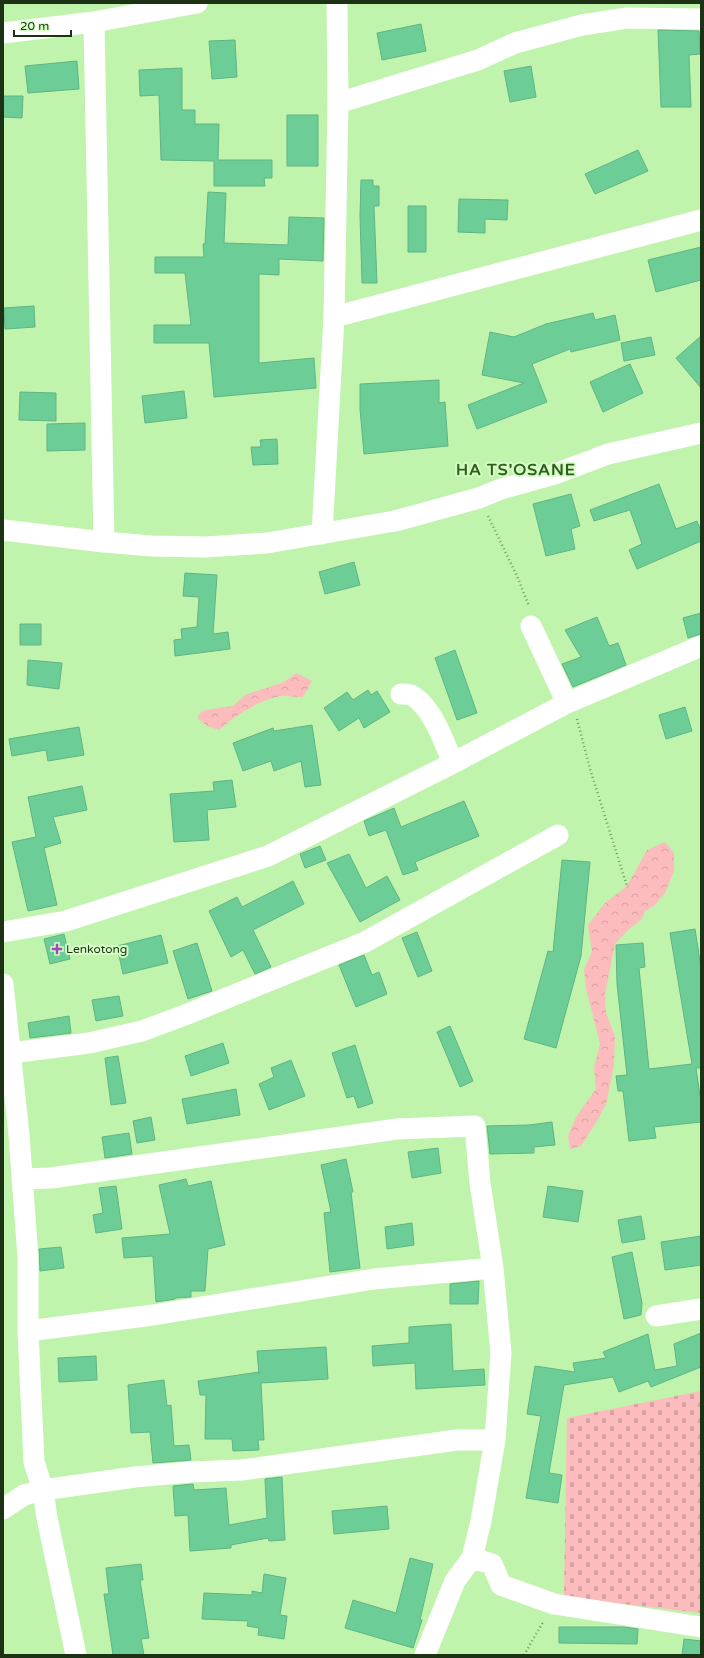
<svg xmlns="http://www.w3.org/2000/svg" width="704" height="1658" viewBox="0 0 704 1658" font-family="'Varela Round',sans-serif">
<defs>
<pattern id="forest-crowns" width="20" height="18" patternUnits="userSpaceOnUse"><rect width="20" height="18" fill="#fcbbbd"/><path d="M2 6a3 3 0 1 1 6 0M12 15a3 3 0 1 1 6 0" fill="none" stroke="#d8a1a2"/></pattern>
<pattern id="cemetery-stones" width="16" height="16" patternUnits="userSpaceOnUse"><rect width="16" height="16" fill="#fcbbbd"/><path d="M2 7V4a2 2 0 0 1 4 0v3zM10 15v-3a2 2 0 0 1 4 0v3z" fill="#d8a1a2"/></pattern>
</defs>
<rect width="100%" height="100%" fill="#c0f4ad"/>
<path fill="url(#forest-crowns)" d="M296,673L312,681L303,697C296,697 289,696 282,696C262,698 233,717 219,730L207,726L198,719L199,714L205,710L233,706L245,695L284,682Z
M665,842L674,853V871L665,893L655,905L645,911L642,919L628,930L615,944L605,994L606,1013L615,1036L614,1065L606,1104L597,1121L581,1146L570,1149L568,1136L576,1117L596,1089L594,1068L600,1044L586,988L584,970L592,951L588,925L605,903L627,886L647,850Z"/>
<path fill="url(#cemetery-stones)" d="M701,1391V1613L564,1597L567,1418Z"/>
<path fill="#6dcd97" stroke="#60b485" d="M421,24L426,51L382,60L377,33Z
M658,30L699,31L700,54L689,55L691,107H661Z
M235,40L237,77L212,79L209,41Z
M77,61L79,89L28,93L25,66Z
M531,66L536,97L510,102L504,71Z
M182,68V110H195V124H219L218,160H272V178H264L265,186H214V161L161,160L159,95L140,96L139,70Z
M3,96H23L22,118L3,117Z
M287,115H318V166H287Z
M638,150L648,171L595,194L585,174Z
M361,180H373V186H379V206H374L377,283H362L360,216Z
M208,192L226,193L224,243L288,245L289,217L324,218L323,261L279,259V275L259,274V363L314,358L316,388L214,397L209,343H154V325H191L185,273H155V257H204L203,244H205Z
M459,199L508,200L507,220L485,219V233L458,232Z
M408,206H426V252H408Z
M701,247V280L656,292L648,260Z
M34,306L35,327L5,329L4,308Z
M593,313L595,320L615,315L620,340L571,352L570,349L532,364L547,402L477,429L468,405L524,383L482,375L490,332L514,337L546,324Z
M701,336V388L676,358Z
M651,337L655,355L624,361L621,343Z
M630,364L643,393L603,412L590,382Z
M439,380V403L445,402L448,446L364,454L360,409V384Z
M184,391L187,418L145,423L142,396Z
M20,392L56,393V421L19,420Z
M85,423V450L47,451V424Z
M277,439L278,464L253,465L251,447H261L260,440Z
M659,484L676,529L697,521L701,531V541L637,569L629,550L642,544L630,510L594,521L590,510Z
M571,494L580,526L571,529L575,549L546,556L533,504Z
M354,562L360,585L325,594L319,572Z
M185,573L217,575L213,634L228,632L230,649L175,656L174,640L182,639L181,629L197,627L199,597L183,596Z
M701,613V634L688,638L683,618Z
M597,617L609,646L618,643L626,665L573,687L562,664L581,657L565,630Z
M20,624H41V645H20Z
M455,650L477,713L457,720L435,658Z
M28,660L62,663L59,689L27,685Z
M368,690L371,695L377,691L390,712L364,728L359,718L339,731L324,708L347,692L353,700Z
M685,707L692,731L666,739L659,715Z
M312,725L321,785L305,787L301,761L274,771L271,761L243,771L233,743L273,728L274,731Z
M79,727L84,755L48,761L46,750L12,756L9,739Z
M232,780L236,807L207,810L209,840L174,842L170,794L214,791L213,782Z
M82,786L87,810L53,817L61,843L44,848L57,905L28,911L12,842L36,837L28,797Z
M464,801L479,836L415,862L418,870L403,875L386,830L369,836L364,821L394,808L401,827Z
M320,846L326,860L305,868L300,854Z
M349,854L366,888L387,876L400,900L360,922L327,863Z
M562,860L590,862L581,956L556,1048L524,1039L548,951L553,952Z
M293,881L304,904L253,930L271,967L255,974L243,950L231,957L209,911L237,897L242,907Z
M695,929L701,968V1068H696L700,1096L701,1095V1122L654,1127L656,1138L629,1141L623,1091H618L616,1076L627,1075L617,984L616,945L643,943L645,967L639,968L649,1069L692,1064L670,933Z
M417,932L432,971L418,977L402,938Z
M64,934L70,959L50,964L44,939Z
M161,935L168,963L123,974L117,946Z
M197,943L212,991L188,999L173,951Z
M364,955L372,975L379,972L387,994L356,1007L339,965Z
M119,996L123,1016L96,1021L92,1000Z
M69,1016L71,1033L30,1038L28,1023Z
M450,1026L473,1081L460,1087L437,1032Z
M223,1043L229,1063L191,1076L185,1056Z
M355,1045L373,1103L358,1108L354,1096L347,1098L332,1053Z
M118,1056L126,1103L111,1105L105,1058Z
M291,1060L305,1096L269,1110L259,1084L274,1077L271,1068Z
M236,1089L240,1115L187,1124L182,1099Z
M151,1117L155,1140L137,1143L133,1121Z
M552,1122L555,1145L534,1147V1153L490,1154L487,1126L529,1125Z
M129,1133L132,1154L105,1158L102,1137Z
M438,1148L441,1173L412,1178L408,1152Z
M346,1159L353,1192H351L360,1268L330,1272L324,1213L331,1212L321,1165Z
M186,1179L188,1186L211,1181L225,1245L208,1249L205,1291H191V1297L175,1298V1299L156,1302L153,1256L124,1258L122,1238L170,1234L159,1185Z
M116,1186L122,1229L96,1233L93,1215L103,1213L99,1188Z
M548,1186L583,1191L578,1222L543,1217Z
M641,1216L645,1239L622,1243L618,1220Z
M412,1223L414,1245L387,1249L385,1227Z
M701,1236V1265L665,1270L661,1242Z
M61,1247L64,1268L40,1271L39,1249Z
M632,1252L642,1303L641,1315L624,1319L612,1257Z
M479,1281L478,1304H450V1284Z
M451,1324L453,1371L484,1369L485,1385L416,1389L415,1363L373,1366L372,1346L409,1343V1327Z
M701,1333V1367L651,1387L648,1381L619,1392L613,1377L564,1385L549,1473L562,1475L558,1503L526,1498L541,1416L527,1414L535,1366L575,1372L573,1363L606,1358L603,1352L648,1334L655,1370L677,1366L674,1344Z
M326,1347L328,1379L261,1383L264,1440H258L259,1450L233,1451L232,1439H205L206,1395H200L198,1381L259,1372V1374L257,1351Z
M96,1356L97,1380L59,1382L58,1358Z
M164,1380L167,1406L171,1405L174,1446L189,1445L191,1460L153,1463L150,1432L131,1433L128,1385Z
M282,1477L285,1540L269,1541L268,1538L231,1545V1548L190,1551L188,1515L175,1516L173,1486L193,1484L194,1490L226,1488L229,1525L267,1518L265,1479Z
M387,1506L389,1529L334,1534L332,1511Z
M410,1558L433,1564L420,1620H422L413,1648L345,1628L353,1600L396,1613Z
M141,1564L143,1580H140L149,1638L141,1639L144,1655H113L104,1594H109L106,1568Z
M264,1574L286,1578L280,1615L287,1616L284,1639L258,1635L259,1628L247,1626L248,1621L202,1619L204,1593L252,1595V1591L262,1593Z
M559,1627H624L638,1629L637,1644L559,1643Z
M684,1639L701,1641V1655H682Z"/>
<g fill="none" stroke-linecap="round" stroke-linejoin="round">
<path stroke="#739866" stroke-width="2.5" stroke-dasharray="1 3" stroke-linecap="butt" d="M488,516L517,576L529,606
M577,719L590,769L627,886
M524,1655L543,1622"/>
<path stroke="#fff" stroke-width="21" d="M94,22L104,542
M3,33L94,22L197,3
M338,103L478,60L515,43L582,25L627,18L701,19
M334,317L701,220
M3,530L104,542L152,546L205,547L267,543L395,521L479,498L501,489L555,474L608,454L701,433
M322,534L334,317L338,103L337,3
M531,626L567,703
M401,694C404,694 410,694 413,696C432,707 445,744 453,763
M3,932L66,921L268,856L453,763L567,703L701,646
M3,984L19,1135L28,1257V1331L34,1462L43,1490L47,1518L76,1655
M3,1054L89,1043L142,1031L185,1015L365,942L558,835
M22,1179L51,1178L397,1129L475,1126L480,1183L493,1268L501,1353L495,1440L481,1521L472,1558L455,1581L425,1655
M656,1316L701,1309
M28,1331L153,1315L374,1279L493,1268
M3,1509L24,1495L43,1490L135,1477L190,1472L242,1470L457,1440H495
M472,1558L492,1564L501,1585L554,1604L701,1627"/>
</g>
<path fill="#9e4ab8" stroke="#d4fec5" stroke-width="1.5" d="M55 943h4v4h4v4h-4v4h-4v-4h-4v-4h4z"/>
<g text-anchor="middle" stroke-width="4" stroke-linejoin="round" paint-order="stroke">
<g font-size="12" fill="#1d3115" stroke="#d4fec5" text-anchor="start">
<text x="66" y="953">Lenkotong</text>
</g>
<g font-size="16" font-weight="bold" letter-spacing="1" fill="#315e1d" stroke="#d4fec5">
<text x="516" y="475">HA TS'OSANE</text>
</g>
</g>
<rect width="704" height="1658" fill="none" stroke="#1d3115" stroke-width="8"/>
<path d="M14 30v6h57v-6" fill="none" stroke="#1d3115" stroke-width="2"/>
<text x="20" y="30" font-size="12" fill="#1d3115" stroke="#d4fec5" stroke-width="3" paint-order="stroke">20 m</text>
</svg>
